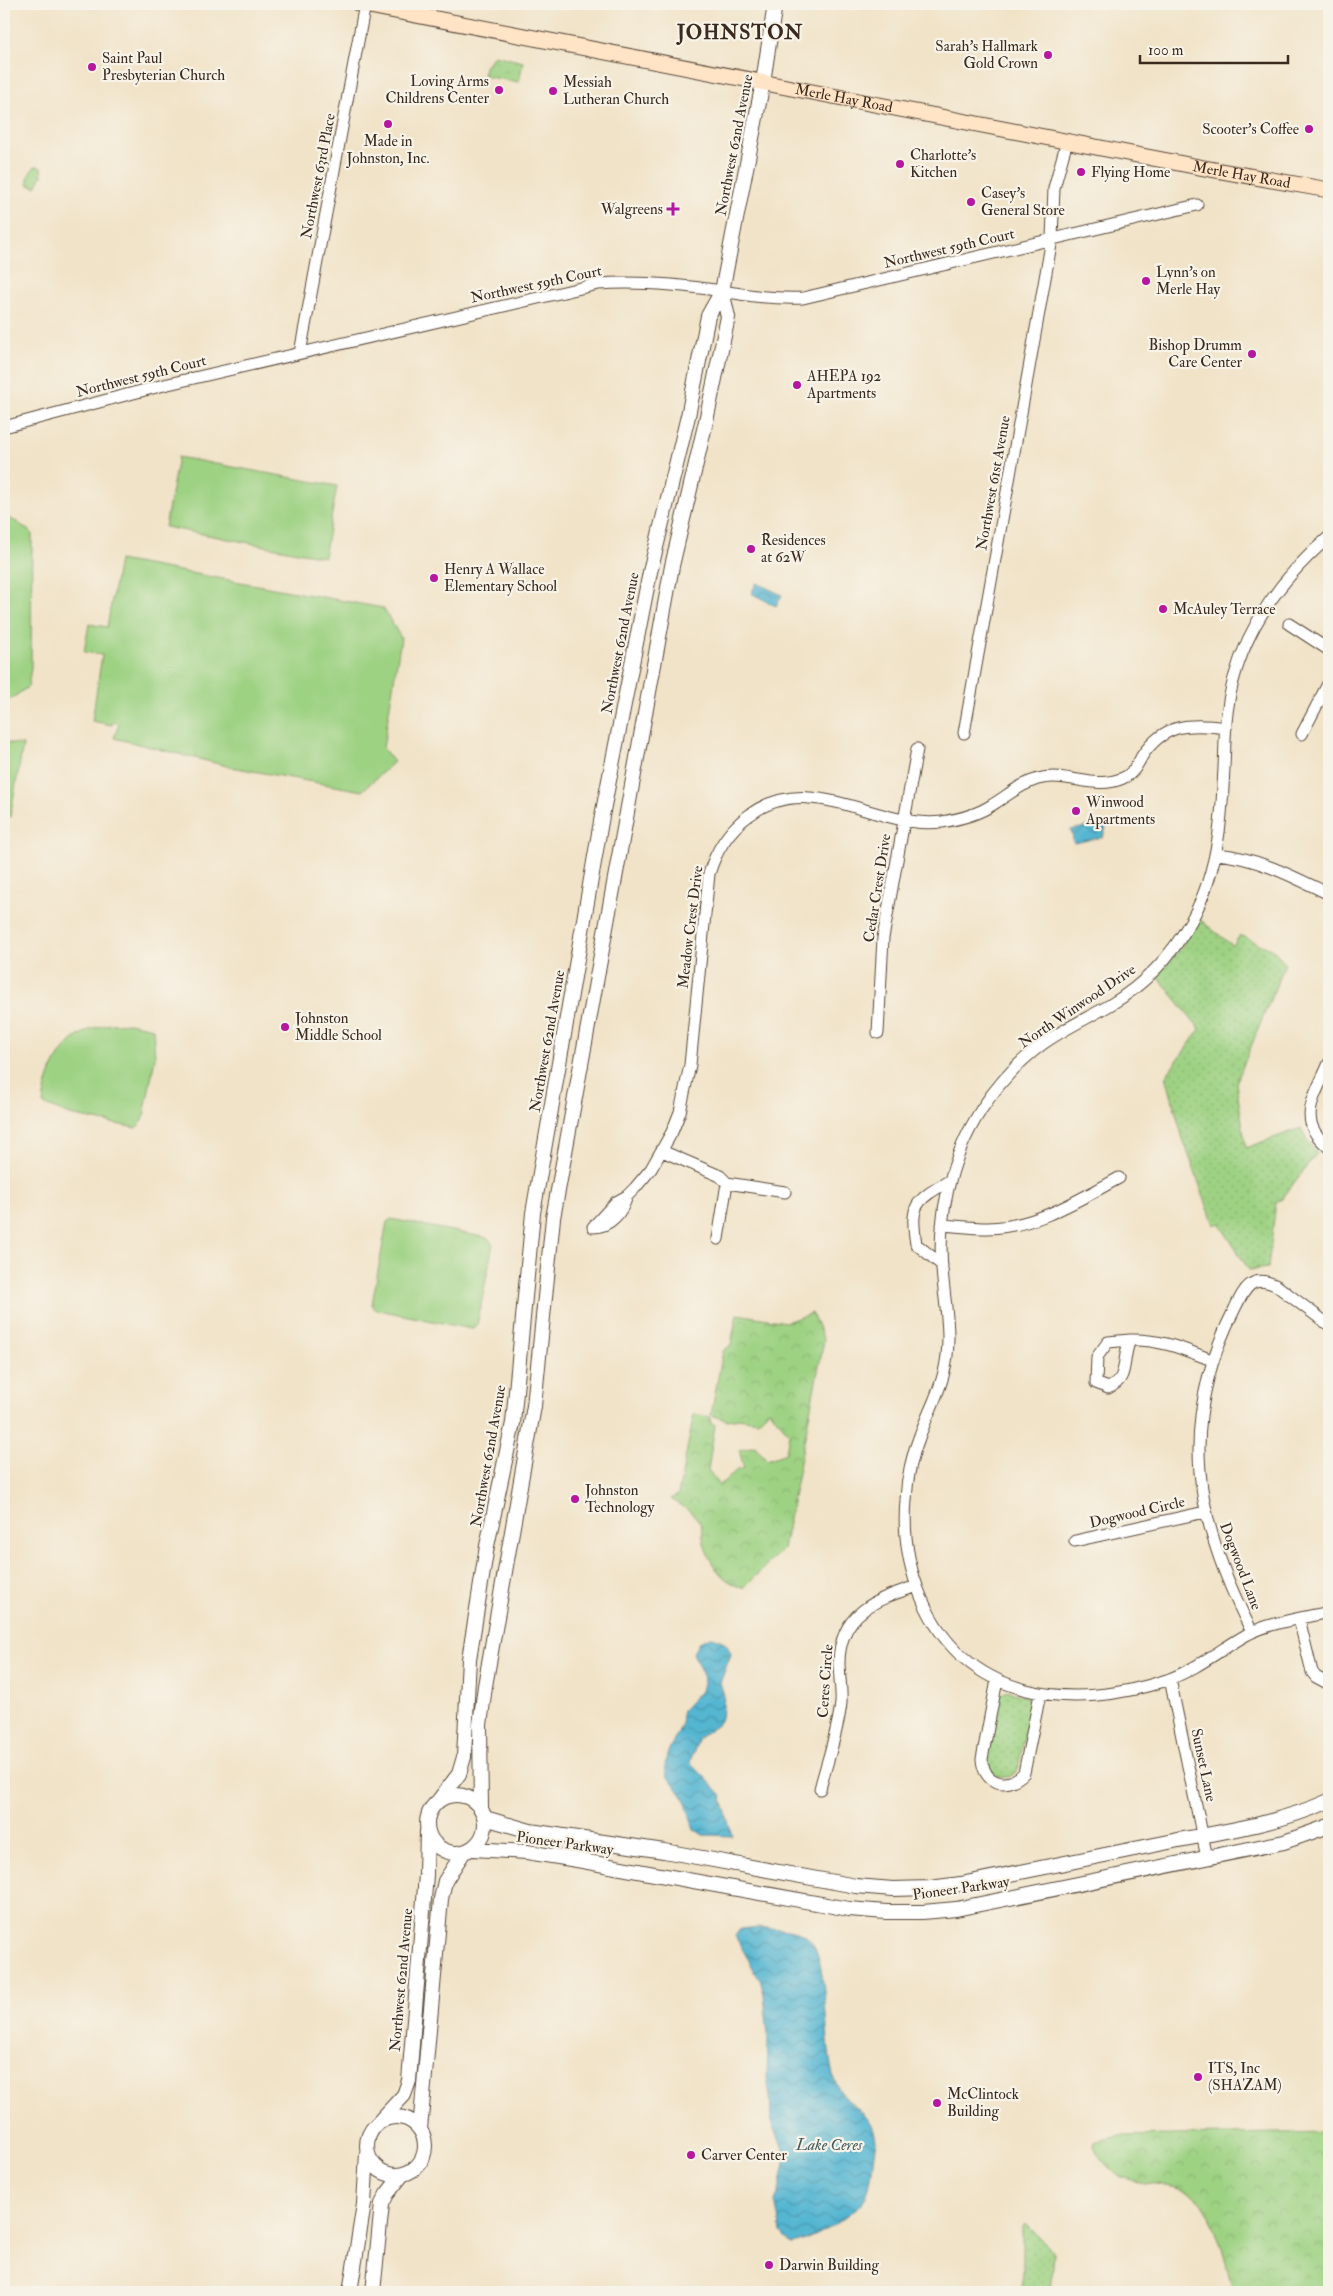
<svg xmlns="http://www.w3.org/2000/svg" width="1333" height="2296" viewBox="0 0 1333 2296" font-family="'IM FELL Double Pica',serif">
<defs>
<pattern id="grass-dots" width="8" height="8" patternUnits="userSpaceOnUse" patternTransform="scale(1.25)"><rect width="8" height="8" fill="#9ed283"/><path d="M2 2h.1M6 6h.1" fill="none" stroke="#89b471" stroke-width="1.8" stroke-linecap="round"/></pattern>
<pattern id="park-crowns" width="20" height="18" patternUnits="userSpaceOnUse" patternTransform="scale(1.25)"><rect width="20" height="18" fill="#9ed283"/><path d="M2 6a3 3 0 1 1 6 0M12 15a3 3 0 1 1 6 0" fill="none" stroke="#89b471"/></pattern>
<pattern id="water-waves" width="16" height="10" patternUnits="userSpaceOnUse" patternTransform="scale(1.25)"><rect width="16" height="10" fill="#54b6d2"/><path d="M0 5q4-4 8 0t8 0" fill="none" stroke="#4794aa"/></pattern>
</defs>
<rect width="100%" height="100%" fill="#f7f3e8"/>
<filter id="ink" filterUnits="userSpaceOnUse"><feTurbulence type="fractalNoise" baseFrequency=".02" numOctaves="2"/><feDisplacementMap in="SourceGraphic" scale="10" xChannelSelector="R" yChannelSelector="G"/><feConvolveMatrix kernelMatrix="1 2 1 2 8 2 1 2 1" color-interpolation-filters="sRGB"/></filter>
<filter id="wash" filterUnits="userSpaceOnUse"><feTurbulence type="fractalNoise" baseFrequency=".0096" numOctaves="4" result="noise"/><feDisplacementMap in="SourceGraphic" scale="20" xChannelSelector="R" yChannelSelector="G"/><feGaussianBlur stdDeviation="1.12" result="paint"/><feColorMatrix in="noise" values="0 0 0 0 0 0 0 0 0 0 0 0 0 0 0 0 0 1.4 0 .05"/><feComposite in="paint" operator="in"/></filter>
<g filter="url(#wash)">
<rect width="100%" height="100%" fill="#f1e3c8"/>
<path fill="url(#grass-dots)" stroke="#6c7e50" d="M1198,918L1233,946L1240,935L1275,951L1285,964L1236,1083L1246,1148L1301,1128L1307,1141L1317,1153L1282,1199L1276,1202L1268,1268L1249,1270L1219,1223L1214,1225L1182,1136L1166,1076L1200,1029L1157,976L1181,948Z
M1007,1691L1025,1696L1031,1705L1018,1769C1012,1779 1004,1778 994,1776L986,1763L999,1696Z
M1025,2223L1054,2252L1051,2292H1020L1023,2274V2226Z"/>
<path fill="url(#park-crowns)" stroke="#6c7e50" d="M494,55L523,62L519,82L483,76L485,67Z
M37,166L41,168L42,176L36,187L29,185C26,179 30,169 37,166Z
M812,1313L824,1340L783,1549L744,1588C722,1582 710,1564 704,1543C702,1536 704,1528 699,1521C693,1512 680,1505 671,1499L678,1495L694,1414L711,1417L710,1422L715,1425L708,1470L720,1485L737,1470L744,1468L739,1450L755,1446L767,1460L786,1453L789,1433L769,1410L758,1421L739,1418L727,1420L711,1415L723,1351L731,1345L737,1314L786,1322Z
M1329,2132V2292H1233C1227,2267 1216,2216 1198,2199C1185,2186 1163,2186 1147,2184C1137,2183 1131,2178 1121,2178C1108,2167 1097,2158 1093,2142L1121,2136Z"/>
<path fill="#9ed283" stroke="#6c7e50" d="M178,457L337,486L324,557L165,527Z
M4,516L17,522L32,533L31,668L28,687L8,701L4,700Z
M119,560L383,608L401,638L383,748L394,762L362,791L231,767L114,738L119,724L113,722L112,725L92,721L102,655L84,652L89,624L107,627Z
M4,742L23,745L10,817L4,816Z
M129,1023L153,1028L155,1058L143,1121L136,1128L70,1115L43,1104C47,1069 64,1034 102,1026C111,1023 121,1024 129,1023Z
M391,1219L488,1238L493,1244L477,1325L471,1329L374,1309L372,1304L387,1222Z"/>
<path fill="url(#water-waves)" stroke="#487078" d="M757,583L782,595L776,606L751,593Z
M1096,825L1106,827L1103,837L1074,843L1071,830Z
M711,1637C722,1639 727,1643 731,1654L720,1683L724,1695L722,1718L716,1726L699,1738L690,1762L721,1794L732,1836L703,1835L694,1829C691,1821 689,1812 686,1803C680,1786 661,1780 666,1759C671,1738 682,1737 682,1711L701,1691L704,1678L693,1653L699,1642Z
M759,1927C773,1929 795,1928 807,1937C831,1954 822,2053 836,2084C848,2109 873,2110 876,2141C873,2157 872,2182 866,2196C857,2214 811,2242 791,2244L781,2232L775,2202L780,2188L785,2163L783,2148L771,2120L770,2096L767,2079L768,2036L764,1994L761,1982L735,1936L740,1929Z"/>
</g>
<g filter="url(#ink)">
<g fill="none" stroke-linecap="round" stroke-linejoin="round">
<g stroke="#564638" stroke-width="13">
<path id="minor" d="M300,353L365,4
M4,427L164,385L598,284C637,281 682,285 722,291C752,296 772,299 803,298L1197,205
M1329,537C1266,591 1227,656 1225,740C1223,803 1222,865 1191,921C1172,955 1144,985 1110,1005C1088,1018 1065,1028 1044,1043C1019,1061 998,1084 981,1110C949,1160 936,1221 943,1280C946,1311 952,1340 944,1372C939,1394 928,1413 920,1435C912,1455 907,1478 906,1500C903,1534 909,1569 922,1599C966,1701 1072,1712 1167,1680C1197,1669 1221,1649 1248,1634C1272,1622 1303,1618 1329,1612
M1289,624L1329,650
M964,733L1052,239L1054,188L1067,141
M1302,734L1329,682
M1217,854C1258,858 1292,876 1329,894
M878,1033L883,938L917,749
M1329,1063C1316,1095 1294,1121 1329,1147
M662,1151L720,1176L727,1183L785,1192
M942,1225C957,1226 972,1228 988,1228C1037,1227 1078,1200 1119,1178
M593,1227L616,1202L627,1196L635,1188L651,1169L672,1132L680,1112L690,1065L709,874C716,850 728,831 748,816C811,768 876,830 942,822C960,819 977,815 992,805C1007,796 1020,784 1038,779C1067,771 1095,791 1123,778C1133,774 1137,765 1142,756C1164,723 1190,723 1226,728
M593,1227C611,1227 622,1212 627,1196
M718,1239L727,1183
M942,1265L916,1244C910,1204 915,1201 949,1181
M1130,1340C1121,1360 1130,1379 1108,1388L1096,1383L1097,1357L1108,1342Z
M1130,1340C1161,1339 1183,1349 1212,1360
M1075,1541L1205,1512
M1299,1619L1312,1672L1316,1677L1329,1684
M1252,1632C1195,1521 1176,1424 1235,1308C1245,1288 1252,1273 1277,1286L1329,1325
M1170,1679L1207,1858
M997,1680L982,1759C984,1785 1007,1790 1024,1773L1040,1694
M820,1789C827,1761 838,1732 841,1703C842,1689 839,1676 839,1662C840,1612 877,1599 917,1586"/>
</g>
<g stroke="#564638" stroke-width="16">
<path id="tertiary" d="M427 1824a29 29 0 1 1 58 0a29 29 0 1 1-58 0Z
M439,1800L459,1774L464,1757L469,1659L487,1546L513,1423L533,1213L602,816L650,572L688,416L708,316L722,291L763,82L775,4
M481,1807L480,1725L485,1686L534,1406L553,1218L672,566L706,421L728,317L722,291
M485,1818L530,1831L664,1851L856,1886L893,1889L930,1888L961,1884C1032,1869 1103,1855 1174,1841C1227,1831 1280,1823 1329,1801
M473,1849L527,1852L577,1860L849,1909L886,1912H923L956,1909L1284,1842L1329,1826
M367 2146a29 29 0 1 1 58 0a29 29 0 1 1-58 0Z
M379,2122L404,2095L409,2081L426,1875L427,1831
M420,2129L441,1899L445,1881L463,1853
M350,2292L364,2204L367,2153
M373,2292L382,2204L387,2194L402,2175"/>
</g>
<g stroke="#564638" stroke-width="17">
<g id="secondary">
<path id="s1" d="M359,4L1204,168L1329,190"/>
</g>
</g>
<use href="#minor" stroke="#fff" stroke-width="11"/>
<use href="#tertiary" stroke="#fff" stroke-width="14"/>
<use href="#secondary" stroke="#ffe4c6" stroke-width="15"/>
</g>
</g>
<g fill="#b5179e" stroke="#f7f3e8" stroke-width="2">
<circle cx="1048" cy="55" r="5"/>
<circle cx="92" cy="67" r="5"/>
<circle cx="499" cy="90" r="5"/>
<circle cx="553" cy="91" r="5"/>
<circle cx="388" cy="124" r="5"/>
<circle cx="1309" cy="129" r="5"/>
<circle cx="900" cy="164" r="5"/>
<circle cx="1081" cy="172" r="5"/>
<circle cx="971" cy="202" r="5"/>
<path d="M670.5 201.5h5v5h5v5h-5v5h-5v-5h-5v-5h5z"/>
<circle cx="1146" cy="281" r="5"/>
<circle cx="1252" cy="354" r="5"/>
<circle cx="797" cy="385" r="5"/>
<circle cx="751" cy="549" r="5"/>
<circle cx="434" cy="578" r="5"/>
<circle cx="1163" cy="609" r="5"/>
<circle cx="1076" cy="811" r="5"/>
<circle cx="285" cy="1027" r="5"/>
<circle cx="575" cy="1499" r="5"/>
<circle cx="1198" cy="2077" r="5"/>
<circle cx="937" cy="2103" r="5"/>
<circle cx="691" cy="2155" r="5"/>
<circle cx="769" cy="2265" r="5"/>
</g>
<g text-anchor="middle" stroke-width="4.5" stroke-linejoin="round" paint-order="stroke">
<g font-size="15" fill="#3b2a1e" stroke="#f7f3e8" text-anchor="start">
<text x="1038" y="51" text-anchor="end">Sarah's Hallmark<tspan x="1038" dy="17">Gold Crown</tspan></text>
<text x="102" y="63">Saint Paul<tspan x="102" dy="17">Presbyterian Church</tspan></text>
<text x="489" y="86" text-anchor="end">Loving Arms<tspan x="489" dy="17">Childrens Center</tspan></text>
<text x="563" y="87">Messiah<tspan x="563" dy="17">Lutheran Church</tspan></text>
<text x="1299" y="134" text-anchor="end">Scooter's Coffee</text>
<text x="388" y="146" text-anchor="middle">Made in<tspan x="388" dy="17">Johnston, Inc.</tspan></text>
<text x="910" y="160">Charlotte's<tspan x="910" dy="17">Kitchen</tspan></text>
<text x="1091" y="177">Flying Home</text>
<text x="981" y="198">Casey's<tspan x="981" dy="17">General Store</tspan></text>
<text x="663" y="214" text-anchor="end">Walgreens</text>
<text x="1156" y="277">Lynn's on<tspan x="1156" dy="17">Merle Hay</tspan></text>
<text x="1242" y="350" text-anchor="end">Bishop Drumm<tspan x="1242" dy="17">Care Center</tspan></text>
<text x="807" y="381">AHEPA 192<tspan x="807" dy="17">Apartments</tspan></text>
<text x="761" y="545">Residences<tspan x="761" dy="17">at 62W</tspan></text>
<text x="444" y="574">Henry A Wallace<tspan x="444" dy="17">Elementary School</tspan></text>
<text x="1173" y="614">McAuley Terrace</text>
<text x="1086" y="807">Winwood<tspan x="1086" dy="17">Apartments</tspan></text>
<text x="295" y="1023">Johnston<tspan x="295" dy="17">Middle School</tspan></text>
<text x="585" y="1495">Johnston<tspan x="585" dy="17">Technology</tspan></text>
<text x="1208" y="2073">ITS, Inc<tspan x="1208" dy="17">(SHAZAM)</tspan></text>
<text x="947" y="2099">McClintock<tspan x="947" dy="17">Building</tspan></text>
<text x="701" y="2160">Carver Center</text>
<text x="779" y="2270">Darwin Building</text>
</g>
<g font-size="15" fill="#3b2a1e" stroke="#f7f3e8">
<text dy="5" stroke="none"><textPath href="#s1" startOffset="494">Merle Hay Road</textPath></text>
<text transform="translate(734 145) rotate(-79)" y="5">Northwest 62nd Avenue</text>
<text dy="5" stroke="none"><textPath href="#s1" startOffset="899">Merle Hay Road</textPath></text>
<text transform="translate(318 176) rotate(-79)" y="5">Northwest 63rd Place</text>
<text transform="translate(949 248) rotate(-13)" y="5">Northwest 59th Court</text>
<text transform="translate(536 284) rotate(-12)" y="5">Northwest 59th Court</text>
<text transform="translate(141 376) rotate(-14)" y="5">Northwest 59th Court</text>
<text transform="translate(993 483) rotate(-80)" y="5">Northwest 61st Avenue</text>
<text transform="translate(620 643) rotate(-79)" y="5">Northwest 62nd Avenue</text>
<text transform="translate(877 888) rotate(-81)" y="5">Cedar Crest Drive</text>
<text transform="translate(690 927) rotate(-83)" y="5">Meadow Crest Drive</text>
<text transform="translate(1077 1006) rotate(-34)" y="5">North Winwood Drive</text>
<text transform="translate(547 1041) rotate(-80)" y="5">Northwest 62nd Avenue</text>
<text transform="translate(488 1456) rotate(-80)" y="5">Northwest 62nd Avenue</text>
<text transform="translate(1137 1512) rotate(-13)" y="5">Dogwood Circle</text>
<text transform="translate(1241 1566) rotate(69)" y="5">Dogwood Lane</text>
<text transform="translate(825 1681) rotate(-86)" y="5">Ceres Circle</text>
<text transform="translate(1204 1765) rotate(78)" y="5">Sunset Lane</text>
<text transform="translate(565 1843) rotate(8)" y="5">Pioneer Parkway</text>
<text transform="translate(961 1888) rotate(-8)" y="5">Pioneer Parkway</text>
<text transform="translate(401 1980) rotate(-85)" y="5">Northwest 62nd Avenue</text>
</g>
<g font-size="16" font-style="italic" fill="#445b5d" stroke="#f7f3e8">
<text x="829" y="2150">Lake Ceres</text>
</g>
<g font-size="20" font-weight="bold" letter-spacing="1" fill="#3b2a1e" stroke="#f7f3e8">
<text x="740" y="39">JOHNSTON</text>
</g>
</g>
<rect width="1333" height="2296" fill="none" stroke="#f7f3e8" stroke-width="20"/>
<path d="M1140 55v8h148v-8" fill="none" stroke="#3b2a1e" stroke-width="2.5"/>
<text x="1148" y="55" font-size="15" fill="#3b2a1e" stroke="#f7f3e8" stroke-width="4" paint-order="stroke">100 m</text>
</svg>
